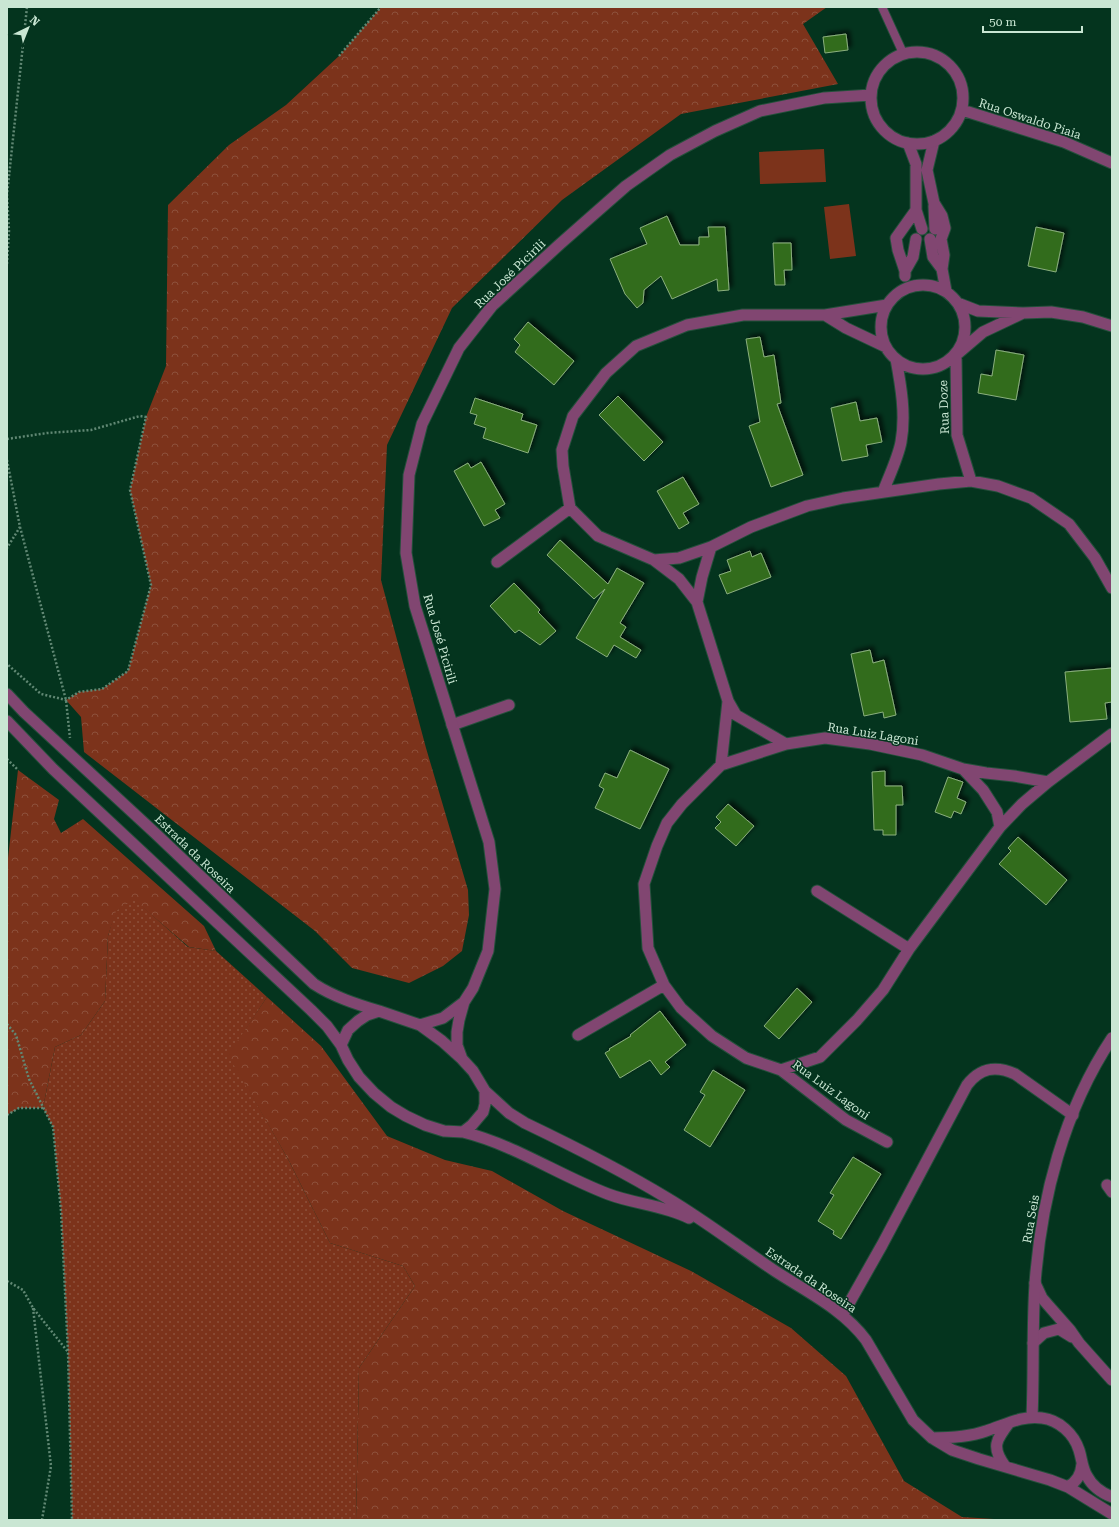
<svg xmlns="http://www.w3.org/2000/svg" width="1119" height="1527" viewBox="0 0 1119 1527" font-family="'Roboto Serif',serif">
<defs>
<pattern id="green-dots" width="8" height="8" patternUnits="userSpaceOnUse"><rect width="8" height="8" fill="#7c331b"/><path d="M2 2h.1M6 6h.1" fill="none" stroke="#8d513b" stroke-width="1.8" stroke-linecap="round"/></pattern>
<pattern id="forest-crowns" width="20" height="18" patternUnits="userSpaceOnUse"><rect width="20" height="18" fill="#7c331b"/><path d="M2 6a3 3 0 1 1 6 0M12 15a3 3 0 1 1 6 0" fill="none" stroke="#8d513b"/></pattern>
<filter id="shadow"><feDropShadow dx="3.5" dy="-3.5" stdDeviation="2" flood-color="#0009"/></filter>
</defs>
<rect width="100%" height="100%" fill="#04341e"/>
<path fill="url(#green-dots)" d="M134,899L188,947L216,951L267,997L229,1055L288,1159L330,1243L403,1266L415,1286L359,1368L356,1520H72L68,1352L61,1211L53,1127L43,1108L55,1047L81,1035L105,1001L108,936L115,911Z"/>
<path fill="url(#forest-crowns)" d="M381,7H827L803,24L838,84L681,114L562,200L452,308L387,445L381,580L426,748L468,890L469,915L462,951L443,966L409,983L352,968L315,931L84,752L81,717L66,700L79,692L102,689L128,671L151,585L130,490L146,417L166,366L168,205L229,145L286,105L339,56Z
M18,770L59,800L54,819L61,833L83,819L204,926L216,951L189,947L134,900L116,911L108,936L105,1001L81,1035L55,1047L43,1108H19L7,1115V867Z
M267,997L321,1046L387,1136L445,1160L492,1171L563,1211L691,1271L791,1328L846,1376L904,1481L962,1517L1010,1520H356L359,1368L415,1286L403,1266L330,1243L288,1159L228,1055Z"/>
<path fill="#7c331b" d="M824,149L826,182L760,184L759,152Z
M849,204L856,256L830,259L824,207Z"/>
<path fill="#336c1a" stroke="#8aaf7e" filter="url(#shadow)" d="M846,34L848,50L825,53L823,37Z
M667,216L680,245H699V237H709L708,227H725L729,290L718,291L717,279L672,299L661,276L644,290L643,303L637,308L625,294L610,259L647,244L640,228Z
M1036,227L1064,233L1056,272L1028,266Z
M773,243H791L792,270H784L785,285H775Z
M528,322L574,361L554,385L515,352L520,345L514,339Z
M760,337L764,357L774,355L781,403L777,404L803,475L771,487L749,426L760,422L746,339Z
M996,350L1024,355L1016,400L978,393L981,374L992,376Z
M618,396L663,442L644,461L599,415Z
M475,398L523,414L521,420L537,425L528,453L483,438L486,428L474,424L477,415L470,413Z
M856,402L860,421L877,418L882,442L866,445L868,456L842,461L831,408Z
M481,462L505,504L495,510L500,518L484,526L454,471L468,463L471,468Z
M683,477L699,504L683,513L689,523L679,529L657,491Z
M560,540L608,584L617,568L644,583L620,623L626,627L620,637L641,650L636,658L614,645L607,657L576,638L605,589L594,599L547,555Z
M750,551L752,557L761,553L771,577L727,594L719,575L731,571L727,560Z
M514,583L540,610L538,612L556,631L540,645L519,630L515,633L490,606Z
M870,650L873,663L884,660L896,715L884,718L883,712L864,716L851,654Z
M1112,668V702L1105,703L1107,719L1070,722L1065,672Z
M630,750L669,769L640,829L595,808L604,789L599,786L605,773L617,778Z
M885,771V786H902L903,805H896V835H883V830H874L872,772Z
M948,777L963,782L957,798L966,802L961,814L954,811L951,818L935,812Z
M728,804L754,826L736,846L715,828L721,822L716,817Z
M1018,837L1067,880L1046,905L999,864L1011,851L1008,848Z
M797,988L812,1002L779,1039L764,1026Z
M660,1011L686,1045L665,1062L670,1067L661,1075L650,1060L620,1078L605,1053L610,1050L609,1049L631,1036L630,1035Z
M713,1070L745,1090L710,1147L684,1130L705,1095L700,1092Z
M853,1157L881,1174L841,1239L833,1234L834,1231L818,1221L834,1195L830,1193Z"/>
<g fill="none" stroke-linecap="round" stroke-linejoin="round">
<g stroke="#24503b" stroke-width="10">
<path id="service" d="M882,7L903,53"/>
</g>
<g stroke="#24503b" stroke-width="13">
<path id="minor" d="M934,141L927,170L934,203L942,216L945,228L941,239L944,255L942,269L946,291
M908,143L916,164V210L922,229
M934,206L935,229
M930,239L933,257L942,269
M905,271L898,250L896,238L916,210
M905,276V271L913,257L916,239
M881 327a42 42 0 1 1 84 0a42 42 0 1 1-84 0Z
M960,304L978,311L1023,313L983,332L956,355L957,435L971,481
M1023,313L1051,312L1083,317L1112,326
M886,347L846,328L825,315L887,305
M883,492C889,476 898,458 901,442C906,415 901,386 896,359
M654,560L679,558L711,547L751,527L807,506L843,498L939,484L971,481L998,486L1031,498L1069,524L1095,558L1112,588
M497,562L570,508
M697,602L702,577L711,547
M728,701L736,715L786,744
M452,725L509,705
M721,765L728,701L697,602L679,579L654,560L598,536L570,508L563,466L562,450L573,416L606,373L636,346L687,325L743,315H825
M963,769L983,790L997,812L1000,827
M817,891L909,949
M578,1035L664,985
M781,1070L820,1057L857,1020L883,990L909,949L1000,827L1022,804L1048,782L1112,734
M887,1142L846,1120L781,1070L746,1058L712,1036L681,1008L664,985L648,948L644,884L657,846L667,823L682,804L721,765L786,744L825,738L870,744L922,755L963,769L986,773L1014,776L1048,782
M1107,1185L1112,1192
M1035,1283L1042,1298L1048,1305L1070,1330L1079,1343L1112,1380
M843,1314L882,1245L967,1085C980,1068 995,1065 1015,1074L1073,1115
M1033,1343L1044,1333L1059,1329L1072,1337"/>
</g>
<g stroke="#24503b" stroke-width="13">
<path id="tertiary" d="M871 98a46 46 0 1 1 92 0a46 46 0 1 1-92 0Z
M962,110L1064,142L1112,163
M7,694L24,712L155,833L314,984C334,997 356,1004 379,1011
M7,721L53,769L311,1010L327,1026L341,1045L348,1060L359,1077L374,1093L391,1107L406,1116L425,1125L444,1131L463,1132L472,1125L483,1112L485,1104V1091L473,1071L462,1059L442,1041L420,1025L379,1011L367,1015L358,1021L348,1030L341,1045
M420,1025L443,1018L464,1002
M462,1059L457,1045V1032L459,1020L464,1002L473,988L488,951L495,889L489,842L415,606L406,553L409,475L422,424L459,348L492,306L560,244L626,186L670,155L715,131L760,111L824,98L871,95
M485,1091L509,1113L525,1123C573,1146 621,1170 667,1198C704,1220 739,1247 775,1271C807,1292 843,1309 866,1340L913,1420L932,1438L952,1450L979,1459L1050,1480L1068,1487L1112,1514
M463,1132C515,1145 558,1175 608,1194C634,1204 663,1205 689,1218
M1032,1417C1034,1373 1032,1328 1035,1284C1041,1199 1064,1110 1112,1038
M932,1438C950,1438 969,1437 986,1431C1005,1425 1022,1415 1042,1418C1059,1420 1074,1434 1079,1450C1082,1459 1082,1468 1087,1476C1092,1486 1102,1493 1112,1497
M1005,1466C991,1447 996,1440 1009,1423
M1068,1487C1077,1481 1081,1475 1082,1464"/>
</g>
<path stroke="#618874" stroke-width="2.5" stroke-dasharray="2 2" stroke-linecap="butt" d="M339,56L381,7
M7,264L9,231L7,195L27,7
M7,439L47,433L91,430L140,416L146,417L130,490L151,585L128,671L102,689L79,692L66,700L41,694L7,664
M7,460L20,527L7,548
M20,527L66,700L70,738
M7,759L18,770
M7,1024L16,1035L29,1079L53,1127L61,1211L68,1352L72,1520
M7,1115L19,1108H43
M7,1281L23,1290L33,1308L68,1352
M33,1308L51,1466L42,1520"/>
<use href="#service" stroke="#814671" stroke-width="8"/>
<use href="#minor" stroke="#814671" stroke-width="11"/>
<use href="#tertiary" stroke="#814671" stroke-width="11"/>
</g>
<g text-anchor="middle" stroke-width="3" stroke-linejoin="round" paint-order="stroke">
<g font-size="12" fill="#c9e6d3" stroke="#04341e">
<text transform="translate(1030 119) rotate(18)" y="4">Rua Oswaldo Piaia</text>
<text transform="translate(510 274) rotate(-44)" y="4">Rua José Picirili</text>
<text transform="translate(944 407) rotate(-92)" y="4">Rua Doze</text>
<text transform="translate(440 639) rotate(74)" y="4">Rua José Picirili</text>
<text transform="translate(873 734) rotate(9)" y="4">Rua Luiz Lagoni</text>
<text transform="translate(195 854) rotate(44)" y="4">Estrada da Roseira</text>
<text transform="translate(831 1090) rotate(36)" y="4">Rua Luiz Lagoni</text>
<text transform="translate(1031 1219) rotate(-80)" y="4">Rua Seis</text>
<text transform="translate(811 1280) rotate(34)" y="4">Estrada da Roseira</text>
</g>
</g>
<rect width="1119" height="1527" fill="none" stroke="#c9e6d3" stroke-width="16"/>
<g transform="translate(28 28) rotate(43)" stroke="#04341e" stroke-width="3" paint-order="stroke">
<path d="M0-3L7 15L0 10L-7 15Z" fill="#c9e6d3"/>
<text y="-6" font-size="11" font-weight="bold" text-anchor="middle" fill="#c9e6d3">N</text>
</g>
<path d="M983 26v6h99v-6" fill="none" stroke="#c9e6d3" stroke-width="2"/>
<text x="989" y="26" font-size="12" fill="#c9e6d3" stroke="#04341e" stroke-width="3" paint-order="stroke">50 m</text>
</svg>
